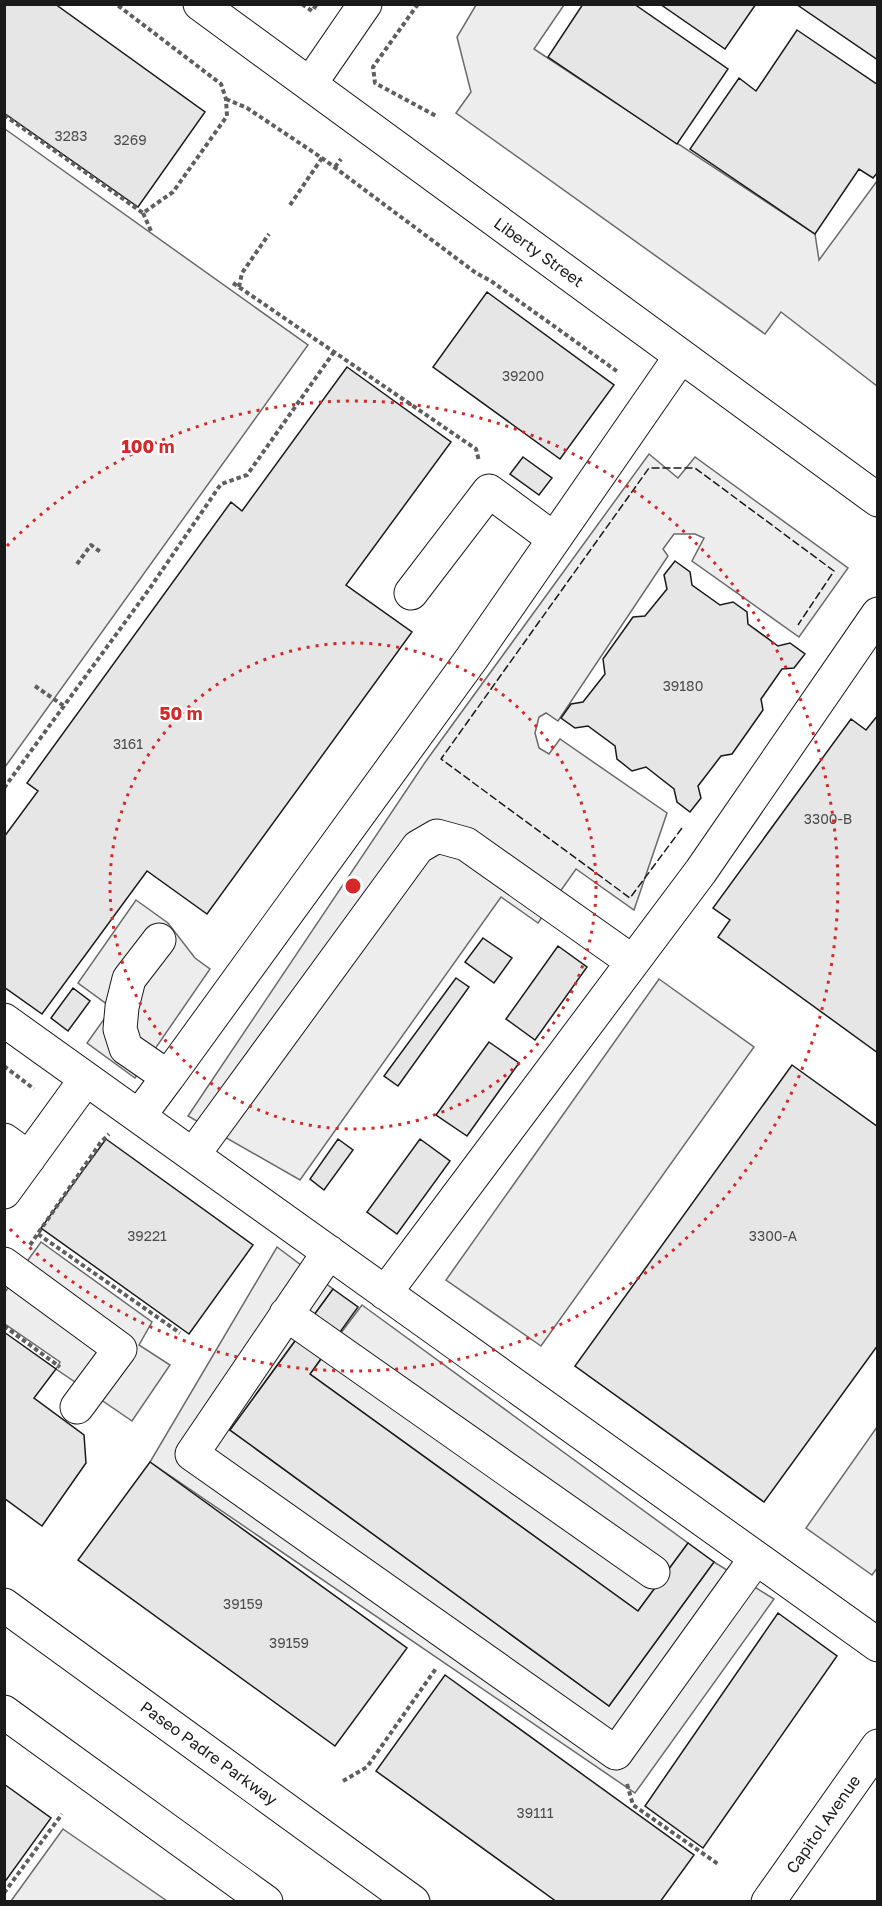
<svg xmlns="http://www.w3.org/2000/svg" width="882" height="1906" viewBox="0 0 882 1906" font-family="'Golos Text',sans-serif">
<rect width="100%" height="100%" fill="#fff"/>
<path fill="#ededed" stroke="#6a6a6a" stroke-width="1.5" d="M476,5H564L534,49L815,234L819,260L877,181V386L781,312L765,334L456,113L471,92L457,37Z
M5,129L308,345L5,767Z
M649,454L678,478L695,457L848,568L799,637L692,561L704,538L695,534H674L663,549L668,556L558,721L546,713L539,717L535,733L539,748L549,754L560,739L667,813L634,910L576,869L538,923L501,897L300,1180L188,1116L426,761Z
M136,900L168,923L195,958L210,969L135,1078L87,1043L112,1008L78,983Z
M659,979L754,1047L541,1346L446,1280Z
M41,1242L152,1322L139,1345L170,1365L132,1421L56,1369L60,1362L5,1324V1292Z
M277,1247L333,1289L230,1430L609,1706L714,1562L774,1599L635,1793L150,1462Z
M362,1305L688,1543L638,1611L310,1374Z
M877,1427L878,1567L872,1575L806,1528Z
M63,1829L167,1901H11Z"/>
<path fill="#e6e6e6" stroke="#1a1a1a" stroke-width="1.5" d="M4,4H55L205,112L138,207L4,113Z
M583,4H634L728,69L677,144L548,57Z
M660,4H756L725,49Z
M796,4H878V60Z
M797,30L878,85V172L873,178L859,169L815,234L690,149L739,78L756,91Z
M487,292L614,385L560,459L433,367Z
M347,367L451,442L346,585L412,632L207,914L147,871L42,1014L4,987V837L38,791L27,783L231,502L242,511Z
M523,457L552,478L539,495L510,474Z
M675,561L690,572L692,585L720,605L733,602L747,612L748,624L778,646L790,643L805,654L794,668L782,669L761,699L763,710L732,754L721,756L698,786L701,798L690,812L677,802L674,789L646,767L632,771L617,759L615,746L588,726L575,728L561,718L571,704L583,702L605,674L603,659L633,617L645,616L667,589L664,575Z
M878,715V1053L718,937L730,920L713,908L851,719L866,730Z
M483,938L512,958L494,983L465,962Z
M558,946L587,967L535,1040L506,1019Z
M456,978L469,987L398,1086L384,1076Z
M73,988L90,1001L68,1031L51,1018Z
M489,1042L519,1063L467,1136L436,1115Z
M792,1065L878,1127V1345L764,1502L575,1366Z
M106,1139L253,1245L189,1334L41,1228Z
M338,1139L353,1150L324,1190L310,1179Z
M420,1139L450,1161L397,1234L367,1212Z
M333,1289L358,1307L310,1374L638,1611L688,1543L714,1562L609,1706L230,1430Z
M4,1332L56,1369L34,1398L84,1435L86,1463L42,1526L4,1498Z
M150,1462L407,1648L335,1746L78,1560Z
M778,1613L837,1656L703,1848L645,1806Z
M445,1675L694,1855L660,1902H557L376,1771Z
M4,1784L51,1818L4,1883Z"/>
<g fill="none" stroke-linecap="round" stroke-linejoin="round">
<g stroke="#1a1a1a" stroke-width="35">
<path id="minor" d="M200,4L878,500
M310,84L365,4
M411,593L489,491L554,539
M4,1020L878,1645
M168,1077L472,658L681,356
M139,1116L168,1077L126,1048L120,1029L122,1007L129,979L159,940
M4,1140L29,1158
M193,1155L418,847L437,836L466,844L633,962
M4,1192L86,1079
M329,1252L192,1454L616,1753L756,1558
M4,1264L120,1349L77,1407
M385,1293L701,871L878,614
M286,1314L653,1572
M768,1902L878,1746"/>
</g>
<g stroke="#1a1a1a" stroke-width="35">
<path id="major" d="M4,1605L413,1902
M4,1712L266,1902"/>
</g>
<path stroke="#5f5f5f" stroke-width="4" stroke-dasharray="4.5 3" stroke-linecap="butt" d="M302,4L312,11L317,4
M418,4L373,67L375,83L438,117
M226,99L247,108L322,158L476,273L491,281L618,372
M4,115L143,213L173,192L227,116L226,99L221,84L116,4
M335,167L341,159
M290,205L322,158
M143,213L151,231
M233,283L476,449L479,461
M239,287L242,273L269,234
M77,564L91,545L102,553
M35,686L64,706
M4,788L150,588L221,484L247,475L334,352
M4,1066L34,1089
M38,1234L180,1333
M30,1245L101,1142L109,1134
M4,1326L60,1367
M343,1781L367,1767L437,1667
M627,1784L633,1805L718,1864
M4,1893L62,1814"/>
<use href="#minor" stroke="#fff" stroke-width="33"/>
<use href="#major" stroke="#fff" stroke-width="33"/>
<path stroke="#1a1a1a" stroke-width="1.5" stroke-dasharray="8 3" stroke-linecap="butt" d="M682,828L630,898L441,759L649,468H695L834,571L798,625"/>
</g>
<g fill="none" stroke="#d62828" stroke-width="3" stroke-dasharray="3 6">
<circle cx="353" cy="886" r="243"/>
<path d="M7 546A485 485 0 1 1 7 1226"/>
</g>
<g text-anchor="middle" stroke-width="4.5" stroke-linejoin="round" paint-order="stroke">
<g font-size="14" fill="#4d4d4d">
<text x="71" y="141">3283</text>
<text x="130" y="145">3269</text>
<text x="523" y="381">39200</text>
<text x="683" y="691">39180</text>
<text x="128" y="749">3161</text>
<text x="828" y="824">3300-B</text>
<text x="147" y="1241">39221</text>
<text x="773" y="1241">3300-A</text>
<text x="243" y="1609">39159</text>
<text x="289" y="1648">39159</text>
<text x="535" y="1818">39111</text>
</g>
<g font-size="16" fill="#1a1a1a" stroke="#fff">
<text transform="translate(539 252) rotate(36)" y="6">Liberty Street</text>
<text transform="translate(209 1753) rotate(36)" y="6">Paseo Padre Parkway</text>
<text transform="translate(823 1824) rotate(-55)" y="6">Capitol Avenue</text>
</g>
</g>
<circle cx="353" cy="886" r="9" fill="#d62828" stroke="#fff" stroke-width="3"/>
<g font-size="18" text-anchor="middle" font-weight="bold" fill="#d62828" stroke="#fff" stroke-width="4.5" stroke-linejoin="round" paint-order="stroke">
<text x="148" y="453">100 m</text>
<text x="181" y="720">50 m</text>
</g>
<rect width="882" height="1906" fill="none" stroke="#1a1a1a" stroke-width="12"/>
</svg>
